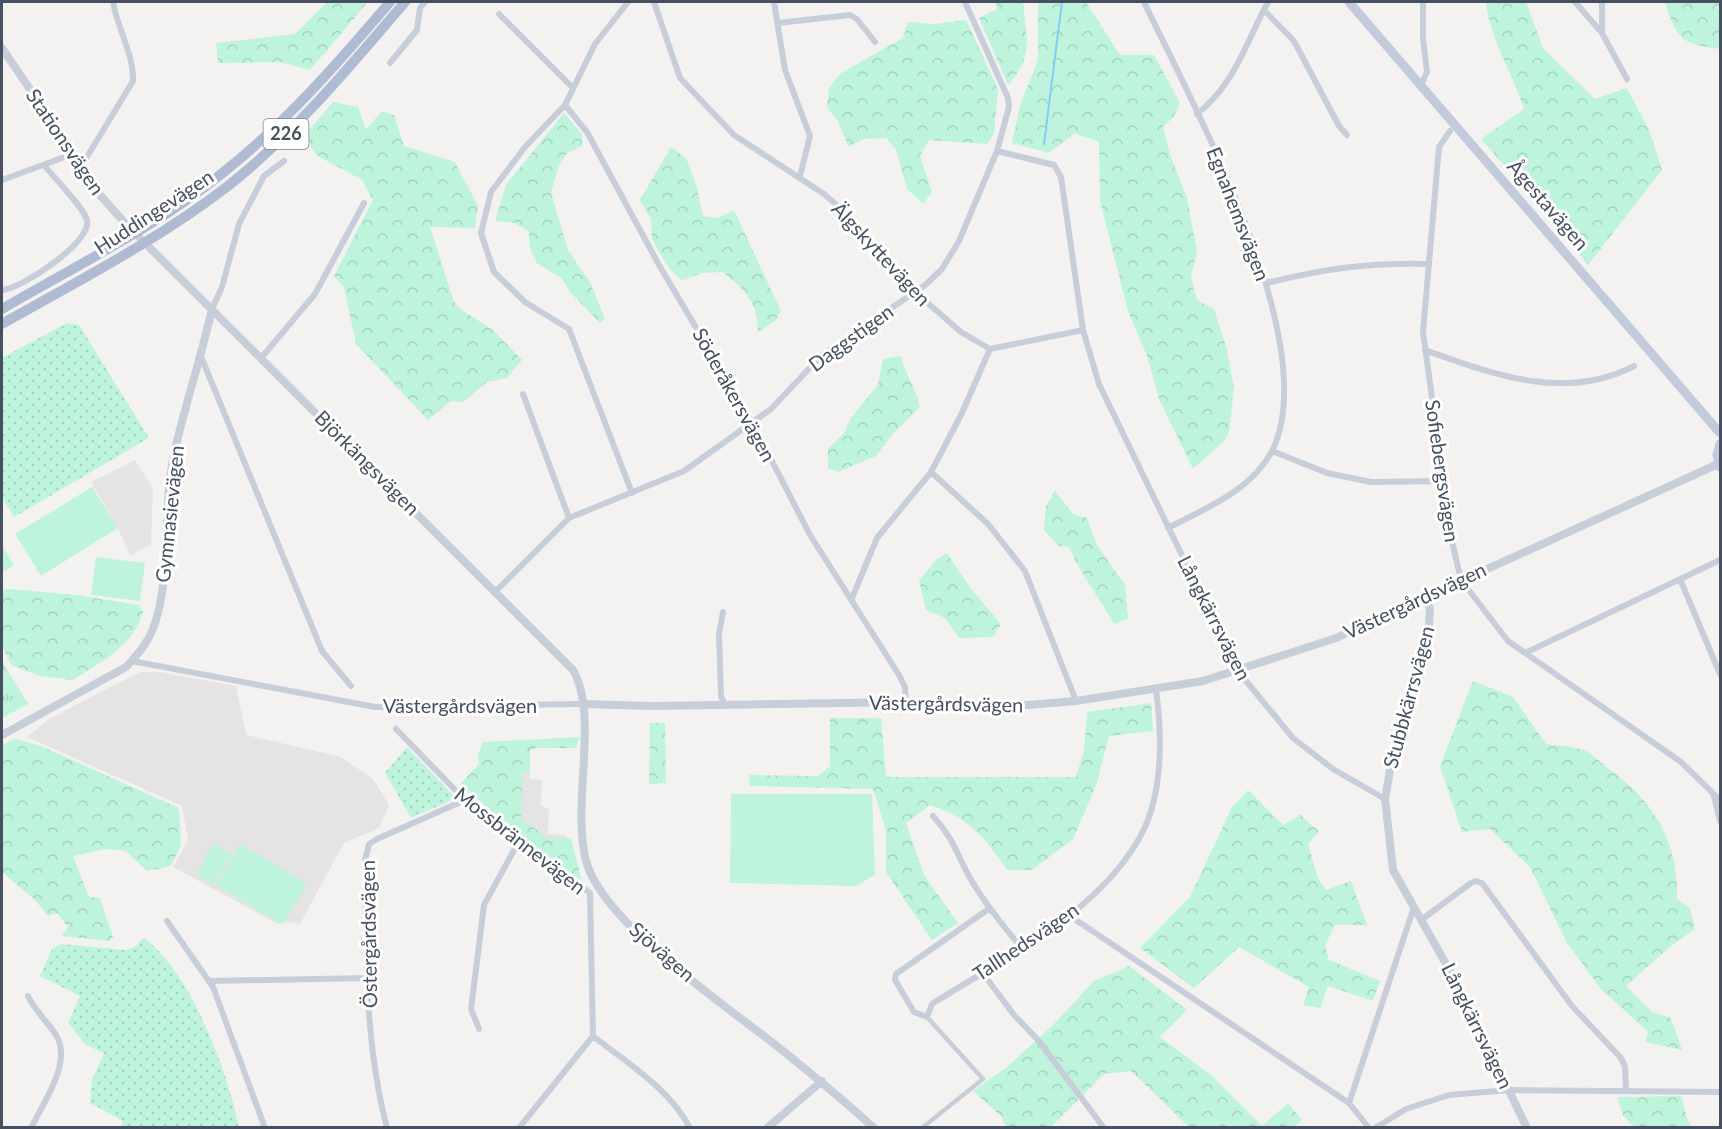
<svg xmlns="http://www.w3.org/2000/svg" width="1722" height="1129" viewBox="0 0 1722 1129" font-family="Lato,sans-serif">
<defs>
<pattern id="grass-tufts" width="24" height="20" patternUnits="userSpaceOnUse" patternTransform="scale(1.5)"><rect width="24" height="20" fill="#bdf4db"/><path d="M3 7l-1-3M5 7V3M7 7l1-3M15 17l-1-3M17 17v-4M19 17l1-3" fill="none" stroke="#a4d3be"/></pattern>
<pattern id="forest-crowns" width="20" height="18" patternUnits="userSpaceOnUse" patternTransform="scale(1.5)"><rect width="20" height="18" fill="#bdf4db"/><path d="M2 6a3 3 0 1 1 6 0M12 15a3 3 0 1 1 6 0" fill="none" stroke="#a4d3be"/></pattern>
<pattern id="park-dots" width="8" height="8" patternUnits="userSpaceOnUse" patternTransform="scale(1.5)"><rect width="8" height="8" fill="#bdf4db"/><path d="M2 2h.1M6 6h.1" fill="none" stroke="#a4d3be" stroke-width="1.8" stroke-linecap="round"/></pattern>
</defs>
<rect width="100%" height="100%" fill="#f4f2f1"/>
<path fill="#e5e3e3" d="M135,460L153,488L151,544L130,556L118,528L91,482Z
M140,672H159L236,686L246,735L341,757L373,779L389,805L379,828L344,843L300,924L287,922L278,924L173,867L188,840L182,806L27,737L49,719Z
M530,751V779L542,780L541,805L549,810L548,834L566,835L578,866L484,805Z"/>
<path fill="url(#grass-tufts)" d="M2,661L28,704L2,718Z"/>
<path fill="url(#forest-crowns)" d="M327,2H368L310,70L280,62L218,63L216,43L295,34Z
M996,2H1023C1026,39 1035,54 1008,85L979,18L997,9Z
M1038,2H1086L1120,55H1154L1180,103L1173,118L1163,126L1170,155L1187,198L1197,252L1191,277L1197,300L1214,309L1227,349L1234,389L1229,432L1225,440L1193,469L1159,399L1147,356L1128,311L1100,201L1099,142L1075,133L1049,153L1012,143L1020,105L1038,60Z
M1486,2H1526L1543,48L1595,99L1627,88L1649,130L1662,170L1588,265L1576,250L1571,233L1554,209L1527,192L1481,139L1524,109C1513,74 1489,37 1486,2Z
M1665,2H1720V49C1681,44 1677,40 1665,2Z
M966,20L998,89L994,134L987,144L929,140L920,156L932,192L923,204L907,189L896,149L886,138L863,139L849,147L837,120L827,107L829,88L841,73L903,38L908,22L935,24Z
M333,102L358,107L366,129L382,111L394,115L404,146L455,162L478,206L475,228L430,227L454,302L460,309L493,330L522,360L507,378L487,382L463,402L451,401L428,420L356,344L344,287L334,276L373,200L362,180L316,155L304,136Z
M564,113L582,134V146L567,153L558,168L551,193L568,250L590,282L605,319L600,323L570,292L562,279L537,263L530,249L529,232L515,223L495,221L506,185Z
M671,147L686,158L696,184L703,216L717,218L734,210L781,311L775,321L758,332C757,300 746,291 723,272L701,273L682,281L668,267L652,239L651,219L640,200Z
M901,356C905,375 916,388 920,407L892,435L876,456L838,472L828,468V449L845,432L850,419L878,385L883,359Z
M1055,491L1073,514L1087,518L1097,545L1125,585L1128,619L1114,624C1099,597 1081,575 1069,547L1059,546L1044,530L1046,506Z
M947,553L971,589L1001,624L993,637L959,638L945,618L926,610L919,580L936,560Z
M11,589L76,595L139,605L143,612C135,645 99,663 73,680L40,676L11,665L2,646V590Z
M1473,681L1513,697L1546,744C1557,746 1572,746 1583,750C1592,753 1601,763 1609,769C1654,801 1679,843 1677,899L1690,908L1695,929L1672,945L1626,986L1652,1012L1671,1018L1682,1050L1645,1042L1648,1032L1601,989L1567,943L1530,867L1490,829L1462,832L1440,766Z
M1151,703L1153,731L1109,736L1096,786L1073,839L1032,870H1007C984,836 970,819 930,805L906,823L924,875L958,923L932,940L886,872V830L873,789L750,786L749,775L818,776L830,766V718H881L886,777H1076L1084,751L1087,712Z
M650,723H665L666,783L649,784Z
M580,737L576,748H535L530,751V773H522L521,819L550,839L571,838L582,881L526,841L460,784L479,764L478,754L483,742Z
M15,739L41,746L179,808L181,845L171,866L147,871L126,851L106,849L73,856L89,897L100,898L113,937L109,941L62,936L68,927L57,913L48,916L34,899L2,872V745Z
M1248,790L1283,825L1300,815L1319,831L1308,844L1318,878L1326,890L1351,881L1367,925H1335L1325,945L1329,960L1380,981L1373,1001L1328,986L1320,1008L1303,1005L1309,987L1239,947L1194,988L1140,948L1190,897L1232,807Z
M1129,966L1187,1010L1160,1037L1211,1075L1262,1126L1288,1103L1302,1120L1294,1127H1189L1131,1071L1104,1074L1051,1127H1006L1001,1116L973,1091L1007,1067L1052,1026L1094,981Z
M1681,1096L1688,1121L1693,1127H1634L1623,1115L1617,1097Z"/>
<path fill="url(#park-dots)" d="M67,323L79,325L149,438L14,517L2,497V358Z
M407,747L456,798L411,818L385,773Z
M144,938C191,972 227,1071 239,1127H121L123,1121L90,1103L92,1080L104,1053L86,1045L68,1023L80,996L40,976L52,949L61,944L126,950L134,947Z"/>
<path fill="#bdf4db" d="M92,487L118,528L41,576L15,534Z
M2,545L14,565L2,573Z
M96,557L145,563L140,601L91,595Z
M731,794H872L875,875L856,886L730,883Z
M214,843L231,855L213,885L196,875Z
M240,844L307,884L285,921L279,923L216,885Z"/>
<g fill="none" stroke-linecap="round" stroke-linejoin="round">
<path stroke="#86ccf5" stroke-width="2" d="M1044,144L1062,2"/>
<path stroke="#c7ceda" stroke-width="4.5" d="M922,1128L983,1079L927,1017"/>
<path stroke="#c7ceda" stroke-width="6" d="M628,2L595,44L565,105L587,132L659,265L753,424L810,535L899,675L905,687L906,702
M654,2L680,78L734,135L824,194L847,214L915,292L961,332L990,349L1083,330
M774,2L785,70L810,136L800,176
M1144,2C1191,101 1325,345 1272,451C1251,491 1206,508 1168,528
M1575,2L1602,33L1627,79
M1602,2V33
M1264,10L1294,41L1339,126L1347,135
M499,14L572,87
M778,23L850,15L857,19L875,42
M390,63L417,30L420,8L425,2
M1421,85L1427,72L1423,39V2
M565,105L525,147L491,192L481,233L494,272L525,302L569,329L632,493
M1197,114C1236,83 1245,44 1268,2
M1450,131L1439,147L1423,332L1451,537L1461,580L1508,641L1681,762L1720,800
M997,151L1054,165L1061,177L1083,330L1099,384L1238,671L1293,738L1333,769L1385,799
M79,170L133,81C134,55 117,27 113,2
M2,180L70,155
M1266,283C1324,269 1368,262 1428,264
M2,290C19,290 93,242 87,220C82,205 54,178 44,165
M212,309L222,287L239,224L264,176L284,161
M1425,350C1492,374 1565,402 1634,366
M262,357L315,294L364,203
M202,359L322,651L351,686
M523,394L569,518
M1272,451L1327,473L1371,482L1444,481
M931,472L988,524L1025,571L1076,701
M1680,579L1720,674
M496,591L569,518L684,471L771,409L822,355L924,286L942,269L959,241L997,151L1009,107L1008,98L965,2
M852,598L877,538L931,472L961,415L990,349
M723,612L719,634L721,696L724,703
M1525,653L1720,560
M132,661L375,707L583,704
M396,729L465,800L590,893L593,1036L519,1128
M1714,796L1720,821
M933,816C956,841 957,857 973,883C987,906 1004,927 1021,947
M990,908L896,974L895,980L914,1012L927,1017L932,1004C1003,959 1106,909 1144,829C1163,789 1162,733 1156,690
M1070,916L1349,1103L1369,1128
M1421,920L1471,883L1476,881L1482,883L1572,1006L1621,1058L1625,1067L1626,1090
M167,921L213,987L265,1128
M982,972L1014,1015L1038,1040L1104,1128
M210,981L367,978
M28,996C35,1011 47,1021 56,1035C73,1062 43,1103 31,1128
M479,1029L471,1009L484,905L519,841
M593,1036C626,1062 670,1089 690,1128
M1349,1103L1413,910
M387,1128C364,1040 366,949 365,860L369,844L377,839L465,800
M1375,1128L1406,1109L1449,1095L1509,1090L1720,1092"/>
<path stroke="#c7ceda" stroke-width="8" d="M2,48L42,107L84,177L124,222L573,670C600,717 570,807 587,864C605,923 723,1004 773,1043C807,1070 841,1098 874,1128
M1425,597L1430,609L1429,625L1393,753L1385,799L1393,870L1459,987L1527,1128
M583,704L653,706L906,702L1028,705L1076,701L1203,681L1336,638L1718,464
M2,735L126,667C138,654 148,643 154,626C172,576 162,509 174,454C185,405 201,358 212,309
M767,1128L822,1081"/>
<path stroke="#c2cadc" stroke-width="9" d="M1349,2L1720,433
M1720,444L1717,455L1720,467"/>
<path stroke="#afbbd2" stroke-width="10" d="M2,309C72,268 157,226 220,175C284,125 338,63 390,2
M2,324C78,281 158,240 228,186C295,133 350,66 405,2"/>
</g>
<g text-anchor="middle" stroke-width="6" stroke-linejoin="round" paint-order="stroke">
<rect fill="#fff" stroke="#7e8490" stroke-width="1.5" x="263.5" y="119" width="45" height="30" rx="4.5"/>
<g font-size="18" font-weight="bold" fill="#475061">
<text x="286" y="140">226</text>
</g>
<g font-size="20" fill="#475061" stroke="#fff">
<text transform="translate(65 142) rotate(56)" y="7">Stationsvägen</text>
<text transform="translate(1548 205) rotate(49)" y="7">Ågestavägen</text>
<text transform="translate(154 212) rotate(-33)" y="7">Huddingevägen</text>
<text transform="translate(1238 214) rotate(69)" y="7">Egnahemsvägen</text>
<text transform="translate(881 254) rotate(47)" y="7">Älgskyttevägen</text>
<text transform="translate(851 338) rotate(-36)" y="7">Daggstigen</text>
<text transform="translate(734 395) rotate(61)" y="7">Söderåkersvägen</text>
<text transform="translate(367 463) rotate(45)" y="7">Björkängsvägen</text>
<text transform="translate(1442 471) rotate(82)" y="7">Sofiebergsvägen</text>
<text transform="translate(170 514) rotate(-84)" y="7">Gymnasievägen</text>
<text transform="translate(1415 601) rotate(-25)" y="7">Västergårdsvägen</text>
<text transform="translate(1214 618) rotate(63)" y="7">Långkärrsvägen</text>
<text transform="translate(1409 697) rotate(-75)" y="7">Stubbkärrsvägen</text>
<text transform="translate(946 704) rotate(1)" y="7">Västergårdsvägen</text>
<text x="460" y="713">Västergårdsvägen</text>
<text transform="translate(520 841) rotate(38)" y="7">Mossbrännevägen</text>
<text transform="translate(369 934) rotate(-91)" y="7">Östergårdsvägen</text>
<text transform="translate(1026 942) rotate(-34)" y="7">Tallhedsvägen</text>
<text transform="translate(662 952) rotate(41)" y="7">Sjövägen</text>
<text transform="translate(1477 1026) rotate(64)" y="7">Långkärrsvägen</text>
</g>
</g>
<rect width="1722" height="1129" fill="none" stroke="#475061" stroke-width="6"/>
</svg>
